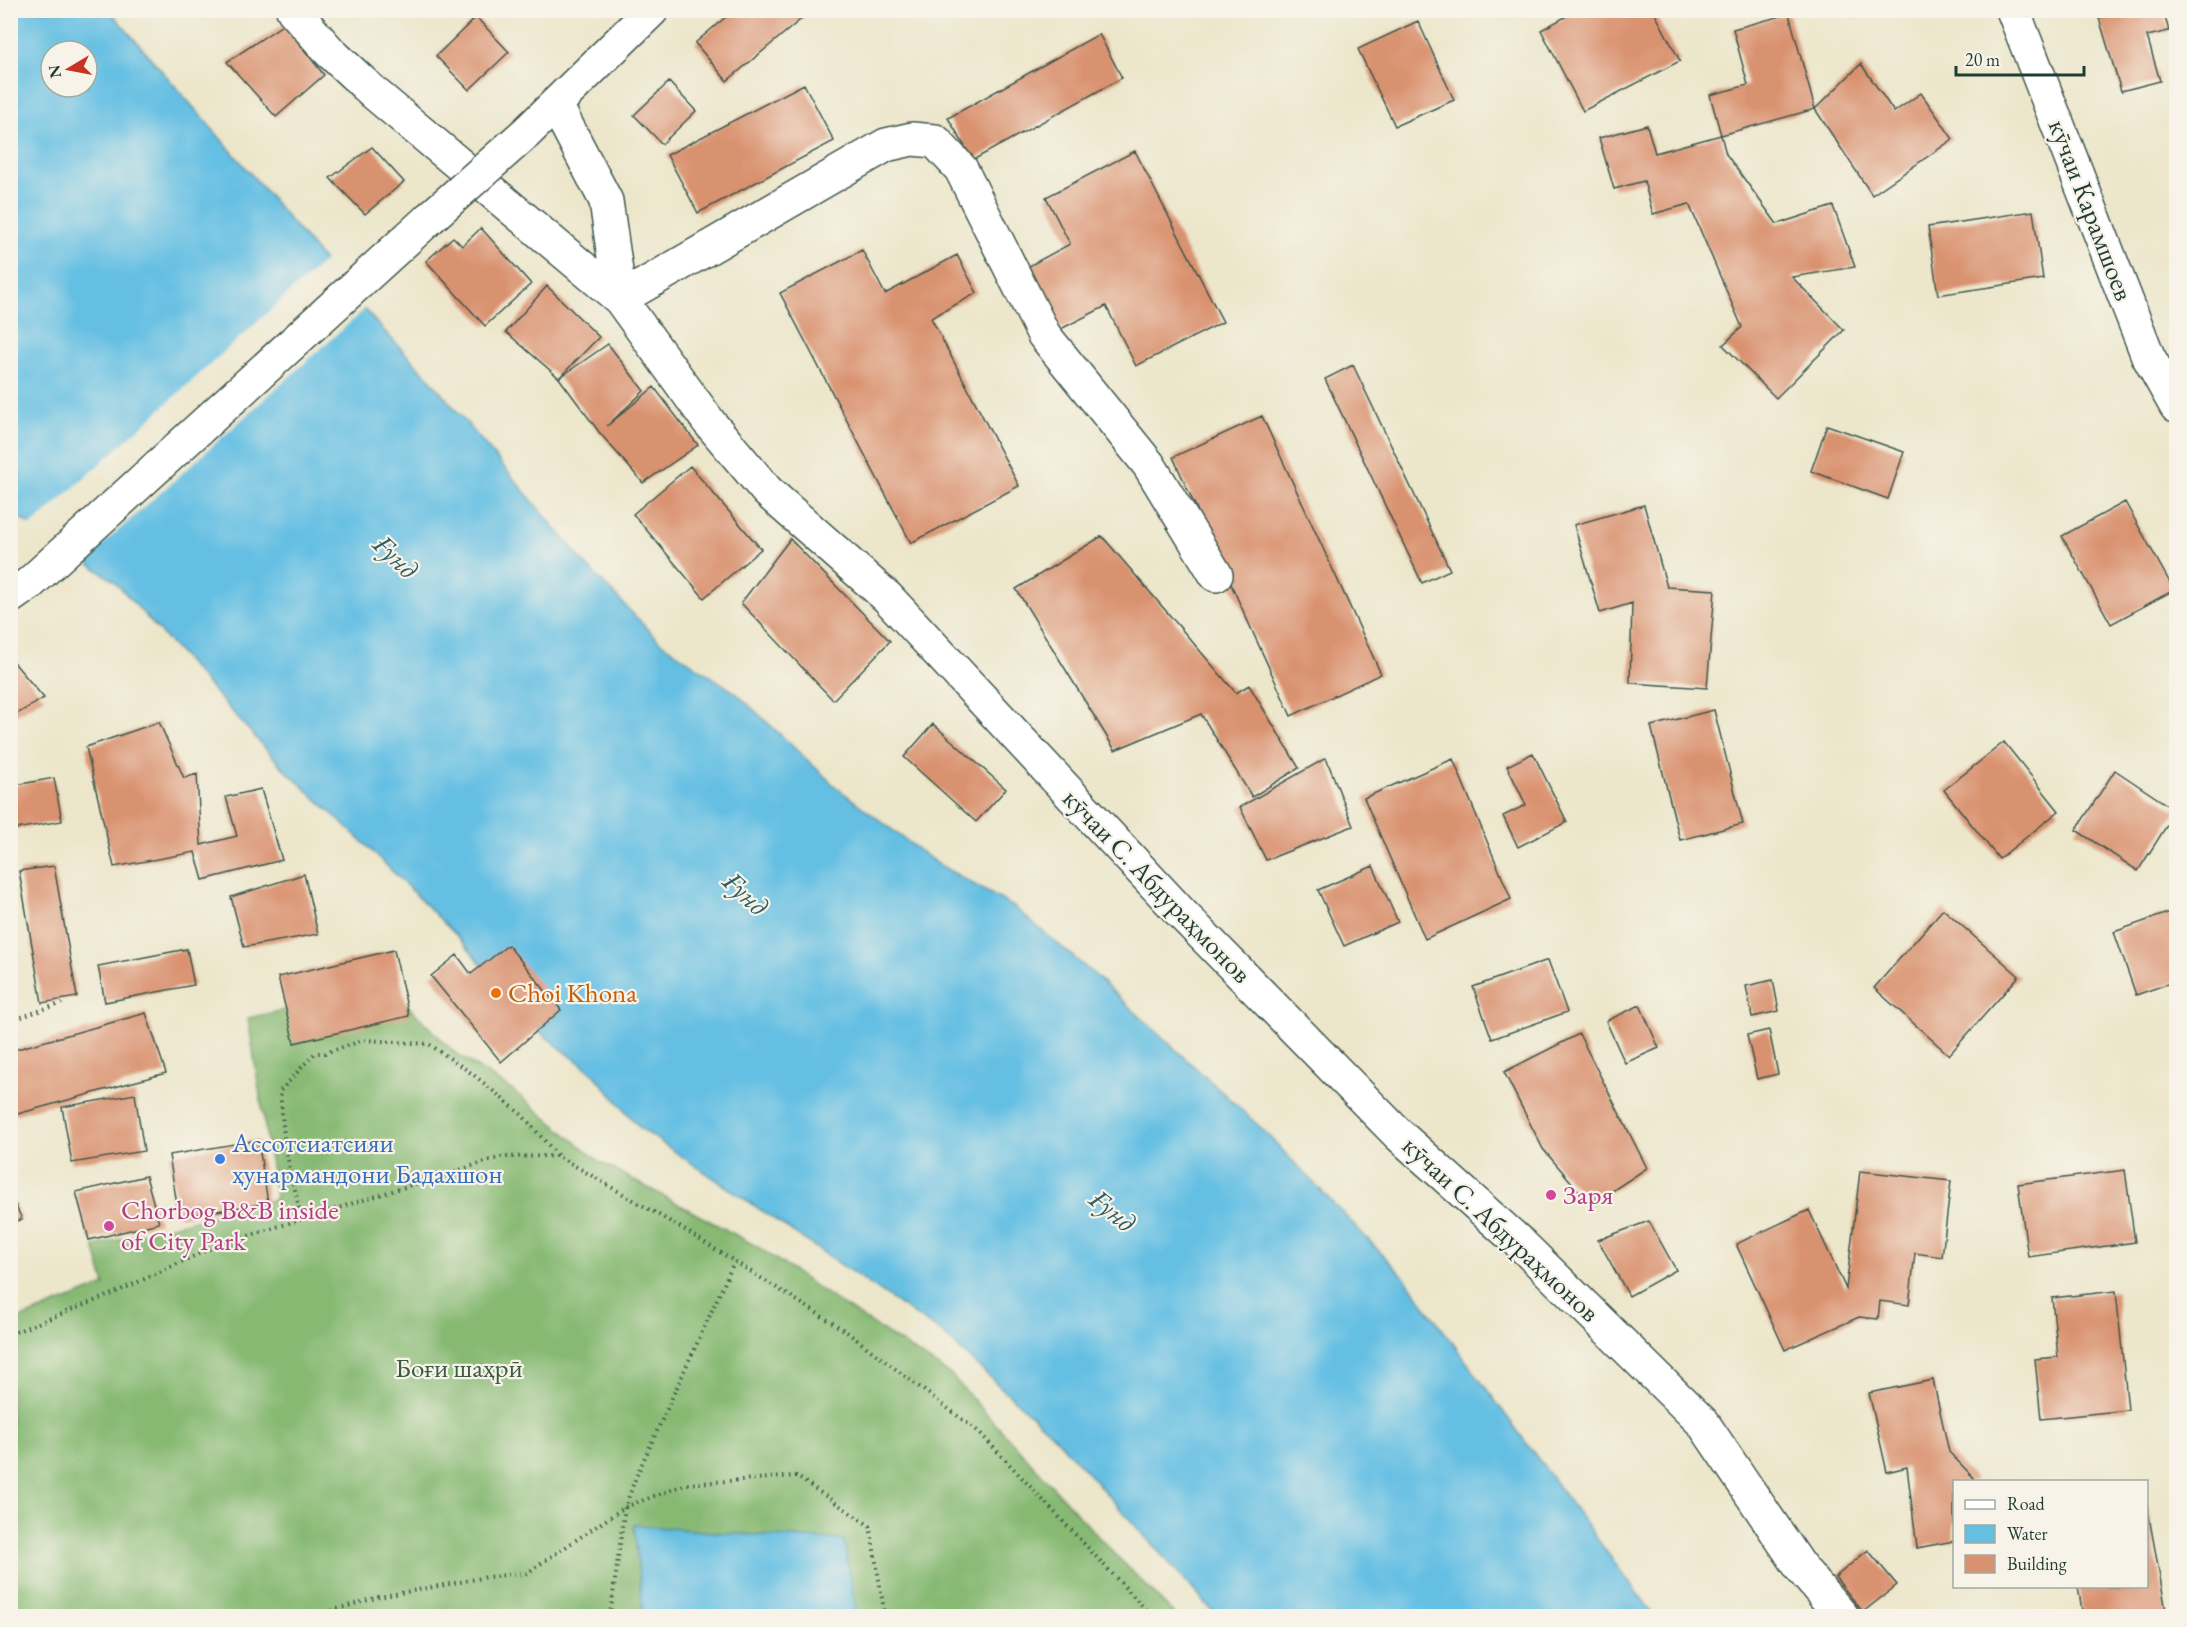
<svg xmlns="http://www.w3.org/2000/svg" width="2187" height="1627" viewBox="0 0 2187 1627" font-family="'EB Garamond',serif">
<rect width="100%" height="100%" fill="#f7f3e8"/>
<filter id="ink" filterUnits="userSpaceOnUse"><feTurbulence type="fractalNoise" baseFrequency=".0167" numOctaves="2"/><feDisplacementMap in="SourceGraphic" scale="12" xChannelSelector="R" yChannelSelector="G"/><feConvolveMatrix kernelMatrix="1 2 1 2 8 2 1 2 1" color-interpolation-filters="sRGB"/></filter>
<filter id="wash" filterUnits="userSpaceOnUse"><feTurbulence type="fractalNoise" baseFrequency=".008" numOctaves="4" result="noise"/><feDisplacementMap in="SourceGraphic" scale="24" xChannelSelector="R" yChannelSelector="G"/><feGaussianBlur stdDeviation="1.35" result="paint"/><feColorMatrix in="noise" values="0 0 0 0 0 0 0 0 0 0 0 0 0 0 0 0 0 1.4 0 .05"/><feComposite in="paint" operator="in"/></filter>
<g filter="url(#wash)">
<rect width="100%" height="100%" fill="#ece6cb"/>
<path fill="#87b973" stroke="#537b54" stroke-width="1.5" d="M392,990L455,1053L515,1092L600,1162L758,1247L844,1306L951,1375L1106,1545L1176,1616H11V1322L105,1285L94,1246L276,1199L248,1018L348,996Z"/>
<path fill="#65bfe3" stroke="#427e8c" stroke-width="1.5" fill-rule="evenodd" d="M10,11H110L240,161L373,319L429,378L587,566L660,642L736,693L836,787L936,863L1014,907L1096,976L1261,1128L1404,1277L1654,1616H1217L1055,1437L943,1334L640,1128L593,1073L542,1034L456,935L368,847L283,768L114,581L11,512ZM51,51H87V87H51Z
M634,1525L737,1534L844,1540L857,1616H643Z"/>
<path fill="#ece6cb" d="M327,259L367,307L82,563L29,528Z"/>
<g id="blocks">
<path fill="#d9926f" d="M734,10H812L727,81L695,43Z
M1578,10H1653L1680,61L1583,111L1541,30Z
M1849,10H1867L1854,18Z
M2130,10H2163L2169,31L2147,36L2160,81L2121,91L2099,18Z
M1789,14L1815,109L1721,135L1726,154L1777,224L1833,206L1855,267L1792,277L1844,330L1776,398L1723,345L1742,327L1689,204L1653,214L1644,181L1614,189L1599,138L1647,125L1655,153L1721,135L1710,95L1748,85L1733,29Z
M476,17L509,52L469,90L436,56Z
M1418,21L1454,100L1395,126L1358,49Z
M284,24L324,75L276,117L227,62Z
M1099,34L1122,78L973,160L948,118Z
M1861,64L1894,112L1921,93L1953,139L1872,195L1815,109Z
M669,82L696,111L662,144L634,115Z
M804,84L834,141L698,213L667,155Z
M372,147L404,182L365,214L330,178Z
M1135,151L1223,322L1136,366L1106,306L1057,331L1025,268L1070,244L1046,197Z
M2033,211L2043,279L1938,295L1928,227Z
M481,228L531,284L485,326L426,261L453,237L462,246Z
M862,250L885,294L957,255L977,293L931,318L1019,486L911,543L780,293Z
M547,286L599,337L559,378L608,344L644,391L607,426L654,387L698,445L643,483L599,432L559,378L506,332Z
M1353,365L1450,570L1422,583L1325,379Z
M1262,416L1381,674L1291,716L1173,457Z
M1827,425L1904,452L1888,499L1811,471Z
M690,466L761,549L704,598L633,514Z
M2125,502L2174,590L2111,624L2062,536Z
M1644,505L1667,587L1715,590L1707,688L1630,683L1632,603L1600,613L1574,525Z
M1102,536L1236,693L1249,685L1299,768L1252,797L1201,714L1115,750L1016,589Z
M790,539L890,641L833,700L741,603Z
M10,658L44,698L10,718Z
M1714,710L1743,824L1680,840L1651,726Z
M159,722L184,778L197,774L201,845L237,836L226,797L261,789L282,860L203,880L195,852L114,867L86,747Z
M933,724L1006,789L976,822L904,757Z
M2004,742L2059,811L1999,859L1944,790Z
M1533,753L1567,822L1518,847L1503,816L1526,805L1507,766Z
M1326,758L1353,826L1266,860L1240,807Z
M1453,759L1511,899L1425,939L1364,798Z
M2115,770L2176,811L2138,871L2076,830Z
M54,778L62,821L16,829L10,800V786Z
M54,866L77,997L42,1003L19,871Z
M1373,866L1398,922L1344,946L1318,890Z
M304,874L318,934L244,947L231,897Z
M1943,909L2019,976L1949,1055L1874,988Z
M2176,910V981L2136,995L2114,932Z
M508,945L561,1010L501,1062L431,976L457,955L471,974Z
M187,949L194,985L105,1002L98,966Z
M394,950L409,1016L294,1043L278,977Z
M1548,960L1567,1012L1492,1039L1473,987Z
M1773,980L1779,1011L1752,1017L1746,986Z
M1640,1005L1659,1048L1625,1063L1606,1021Z
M146,1013L166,1073L10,1116V1051Z
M1769,1030L1778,1074L1757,1079L1747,1035Z
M1579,1034L1647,1168L1591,1205L1543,1149L1504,1072Z
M135,1094L144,1151L72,1163L62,1107Z
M258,1140L268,1203L179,1217L169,1155Z
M2125,1170L2135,1242L2028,1257L2018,1184Z
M1860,1171L1951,1181L1942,1257L1915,1253L1909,1305L1880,1301L1878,1319L1859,1317L1785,1350L1736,1244L1809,1210L1846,1289Z
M146,1176L159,1223L89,1240L76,1192Z
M10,1194L22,1219L10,1224Z
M1649,1221L1676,1270L1629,1296L1598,1240Z
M2116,1291L2128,1410L2041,1419L2035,1359L2058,1357L2052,1298Z
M1933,1380L1949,1452L1974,1478L1975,1482H1954V1541L1917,1548L1907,1467L1887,1472L1869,1393Z
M2146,1500L2167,1616H2083L2078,1587H2146Z
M1868,1550L1897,1585L1863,1612L1835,1577Z"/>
</g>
</g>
<g filter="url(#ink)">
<use href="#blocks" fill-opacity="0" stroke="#3e564b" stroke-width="1.5"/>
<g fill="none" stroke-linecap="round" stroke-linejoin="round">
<g stroke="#3e564b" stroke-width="36">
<path id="minor" d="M293,10L330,52L374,93L620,299L886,145L912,139L935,141L961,169L1044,335L1149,465L1216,575
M556,105L606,201L620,299L709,422L767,491L887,597L1182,914L1398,1134L1522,1245L1703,1423L1801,1568L1842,1616"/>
</g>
<g stroke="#3e564b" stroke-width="36">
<path id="major" d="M2013,10L2148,356L2176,406
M527,132L652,10
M10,597L30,583L430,218"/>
</g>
<path stroke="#3e564b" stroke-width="4" stroke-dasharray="1.5 4.5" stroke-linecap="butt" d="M10,1021L62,1003
M302,1220L285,1147L280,1091L315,1053H325L364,1040L429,1044L474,1075L522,1115L558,1156
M10,1334L112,1294L216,1246L501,1157L558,1156L683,1229L844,1330L979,1432L1152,1616
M321,1616L326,1612L379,1597L487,1577L527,1573L625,1507L687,1484L796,1476L870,1526L885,1616
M610,1616L625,1507L636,1477L734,1262"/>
<use href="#minor" stroke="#fff" stroke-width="33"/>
<use href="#major" stroke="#fff" stroke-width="33"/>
<g stroke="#3e564b" stroke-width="36" stroke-linecap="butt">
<path id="major-bridge" d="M430,218L527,132"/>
</g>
<use href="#major-bridge" stroke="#fff" stroke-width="33"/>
</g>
</g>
<circle fill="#e8710a" stroke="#f7f3e8" stroke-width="2" cx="496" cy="993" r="6"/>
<circle fill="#3f7fe0" stroke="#f7f3e8" stroke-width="2" cx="220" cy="1159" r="6"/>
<g fill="#d1479c" stroke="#f7f3e8" stroke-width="2">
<circle cx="1551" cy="1195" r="6"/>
<circle cx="109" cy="1226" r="6"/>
</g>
<g text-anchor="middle" stroke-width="4.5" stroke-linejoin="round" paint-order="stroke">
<g font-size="27" fill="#1f3d34" stroke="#f7f3e8">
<text transform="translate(2091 210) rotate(69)" y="9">кӯчаи Карамшоев</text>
<text transform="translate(1157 886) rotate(46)" y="9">кӯчаи С. Абдураҳмонов</text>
<text transform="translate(1501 1229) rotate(43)" y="9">кӯчаи С. Абдураҳмонов</text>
</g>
<g font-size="27" fill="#c56008" stroke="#f7f3e8" text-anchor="start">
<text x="508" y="1002">Choi Khona</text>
</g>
<g font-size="27" fill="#366cbe" stroke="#f7f3e8" text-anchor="start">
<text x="232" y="1152">Ассотсиатсияи<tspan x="232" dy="31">ҳунармандони Бадахшон</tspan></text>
</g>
<g font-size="27" fill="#b23c85" stroke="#f7f3e8" text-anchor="start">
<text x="1563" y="1204">Заря</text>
<text x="121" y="1219">Chorbog B&amp;B inside<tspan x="121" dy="31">of City Park</tspan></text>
</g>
<g font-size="27" fill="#3b5c44" stroke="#f7f3e8">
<text x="459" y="1377">Боғи шаҳрӣ</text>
</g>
<g font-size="28" font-style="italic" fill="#305e60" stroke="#f7f3e8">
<text transform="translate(396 556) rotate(44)" y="10">Ғунд</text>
<text transform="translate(746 893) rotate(43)" y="10">Ғунд</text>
<text transform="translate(1113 1210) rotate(39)" y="10">Ғунд</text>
</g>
</g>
<rect width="2187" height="1627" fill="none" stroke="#f7f3e8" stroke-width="36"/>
<rect x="1953" y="1480" width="195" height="108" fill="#f7f3e8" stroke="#a1aaa0" stroke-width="1.5"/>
<rect x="1965" y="1500" width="30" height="9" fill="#ffffff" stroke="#a1aaa0" stroke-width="1.5"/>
<text x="2007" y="1510" font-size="18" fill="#1f3d34">Road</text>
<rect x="1965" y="1525" width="30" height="18" fill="#65bfe3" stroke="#a1aaa0" stroke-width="1.5"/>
<text x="2007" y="1540" font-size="18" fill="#1f3d34">Water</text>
<rect x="1965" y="1555" width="30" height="18" fill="#d9926f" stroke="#a1aaa0" stroke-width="1.5"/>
<text x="2007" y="1570" font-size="18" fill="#1f3d34">Building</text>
<g transform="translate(69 69) rotate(260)"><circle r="28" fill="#f7f3e8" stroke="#a1aaa0" stroke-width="1.5"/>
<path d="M0-4.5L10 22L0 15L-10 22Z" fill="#c8321e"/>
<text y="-9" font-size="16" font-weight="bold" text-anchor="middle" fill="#1f3d34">N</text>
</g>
<path d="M1956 66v9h128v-9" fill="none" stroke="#1f3d34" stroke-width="3"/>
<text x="1965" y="66" font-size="18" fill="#1f3d34" stroke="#f7f3e8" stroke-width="4.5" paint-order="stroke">20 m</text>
</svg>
